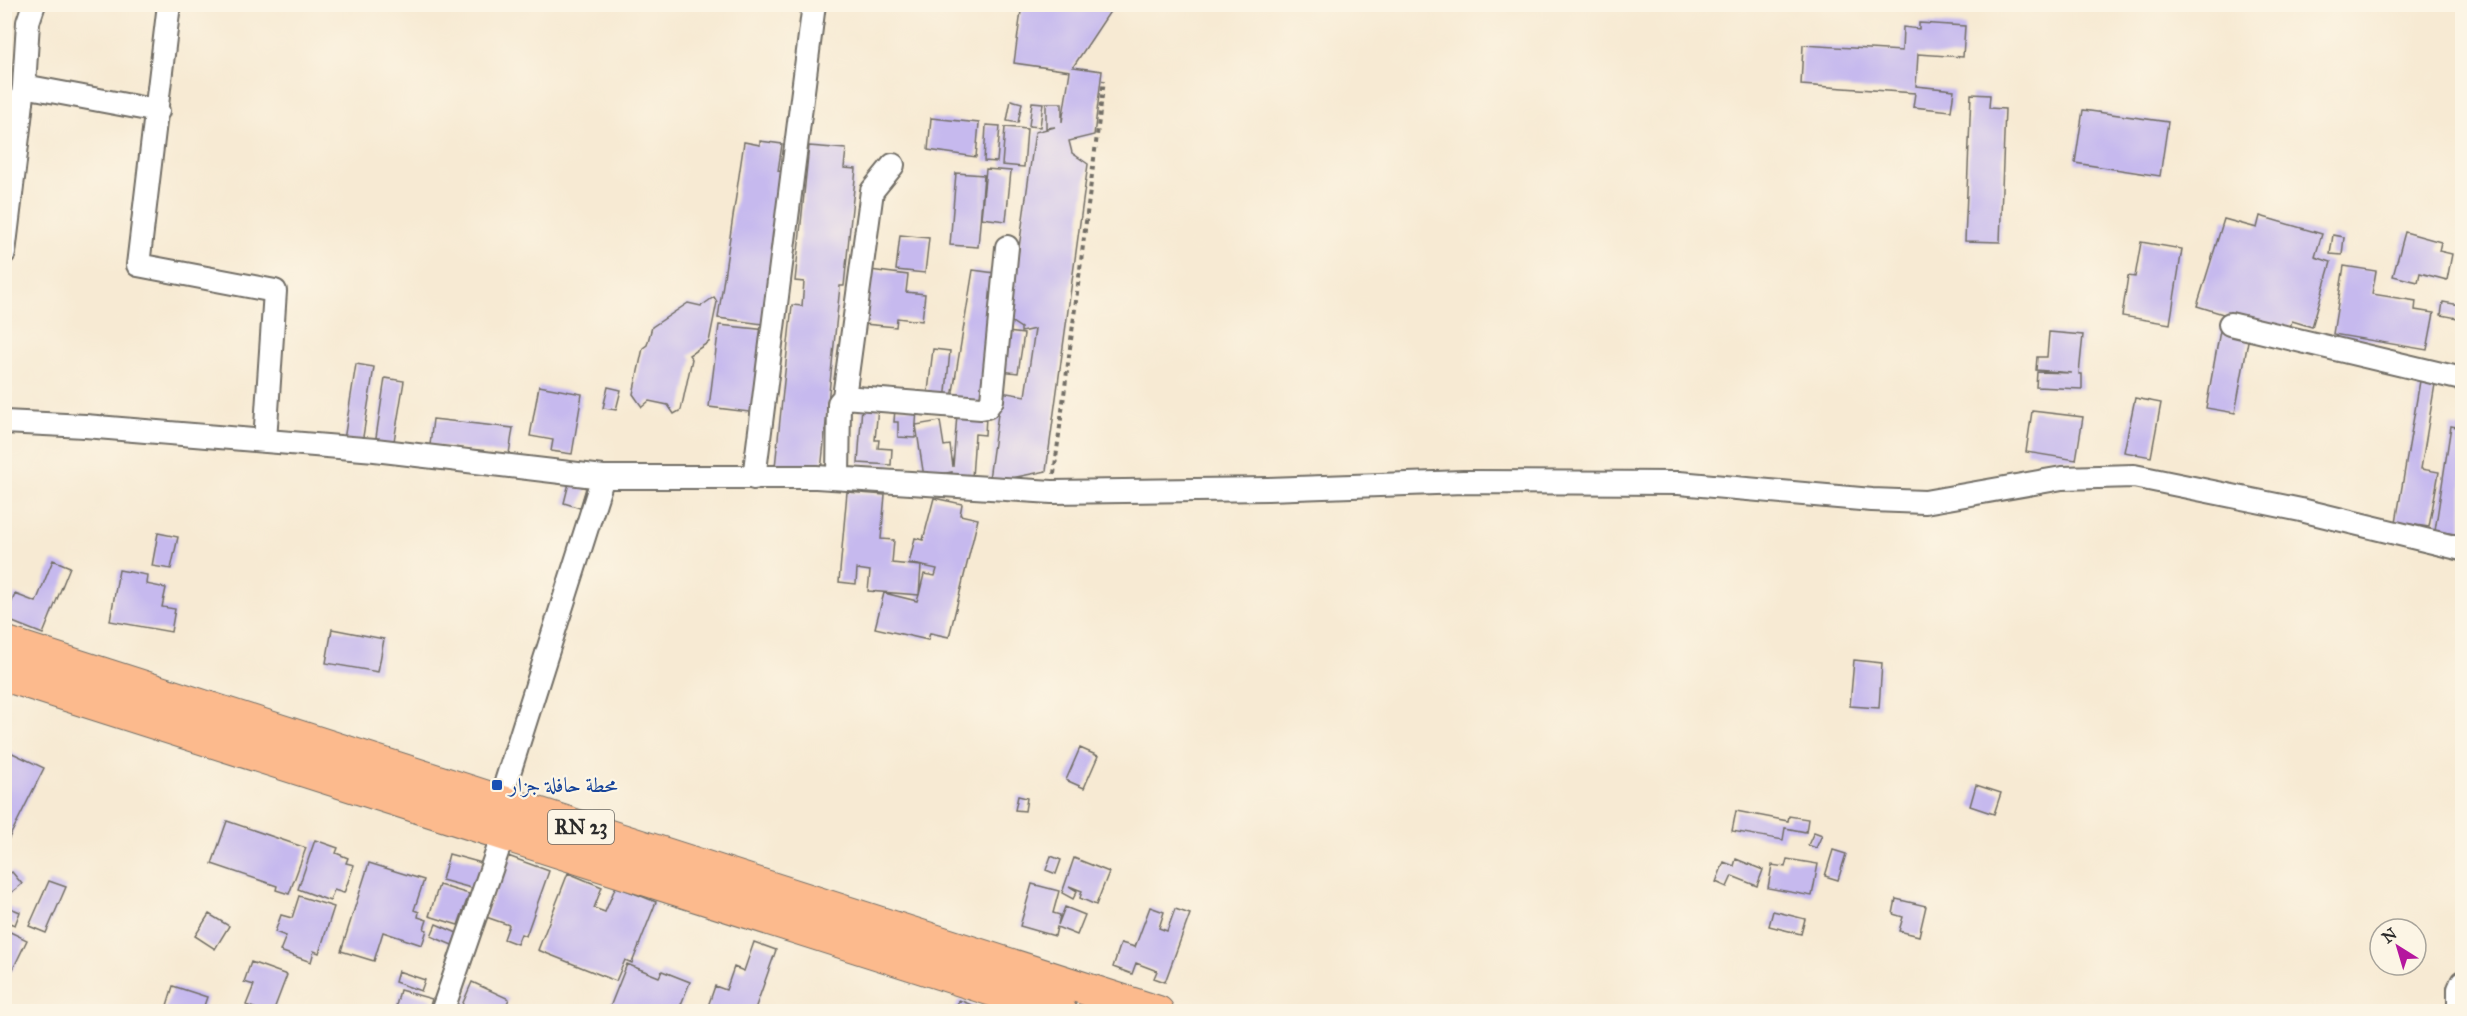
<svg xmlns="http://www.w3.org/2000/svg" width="2467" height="1016" viewBox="0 0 2467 1016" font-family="'IM FELL Great Primer',Amiri,serif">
<rect width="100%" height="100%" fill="#fcf5e5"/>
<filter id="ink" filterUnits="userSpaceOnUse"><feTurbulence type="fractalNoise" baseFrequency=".0167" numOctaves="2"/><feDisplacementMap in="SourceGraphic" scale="12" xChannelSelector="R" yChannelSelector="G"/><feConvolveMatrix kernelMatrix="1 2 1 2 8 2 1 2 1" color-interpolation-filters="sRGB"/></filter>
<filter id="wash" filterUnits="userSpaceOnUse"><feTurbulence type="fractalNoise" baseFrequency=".008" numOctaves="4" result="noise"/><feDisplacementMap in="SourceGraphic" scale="24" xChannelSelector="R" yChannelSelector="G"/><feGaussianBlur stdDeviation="1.35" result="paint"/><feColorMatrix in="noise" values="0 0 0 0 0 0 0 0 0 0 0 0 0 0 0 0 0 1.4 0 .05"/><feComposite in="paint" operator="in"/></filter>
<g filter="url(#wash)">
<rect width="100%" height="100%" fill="#f7ead3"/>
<g id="blocks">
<path fill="#c6b9ee" d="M1022,4H1115L1073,67L1102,71L1094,135L1069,141L1072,153L1088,164L1046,471L1002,480L989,479L1001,392L1025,396L1035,329L1021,332V328L1009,320L1035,132L1055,127L1046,128V103H1062V122L1070,71L1014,63Z
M1919,23L1965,26L1963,57L1918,54L1916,86L1954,90L1951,111L1913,107L1915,93L1801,85L1803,45L1902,51L1903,27L1919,29Z
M1971,94L1990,95L1989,108L2005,109L2000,242L1965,241Z
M1011,100L1022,103L1018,123L1007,121Z
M1032,102L1043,103L1040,127L1029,126Z
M2083,110L2168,122L2160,176L2075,163Z
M931,118L979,123L976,157L928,150Z
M986,125L1000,126L997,162L984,161Z
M1005,127L1027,129L1024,167L1002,165Z
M760,141L782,144L778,171L792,173L770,325L718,318L744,142L760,145Z
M809,146L846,149L844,168L856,169L844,286H840L821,471L775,467L792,305L802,306L804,282L795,281Z
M986,169L1011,171L1006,221L981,218Z
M956,173L984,175L978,247L950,245Z
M2260,216L2322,234L2315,257L2331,262L2312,327L2292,321L2288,334L2197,306L2224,219L2257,228Z
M2405,232L2441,242L2439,251L2452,254L2447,280L2420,273L2418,282L2393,276Z
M900,235L929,238L925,273L896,270Z
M2333,235L2344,237L2342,255L2330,254Z
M2141,242L2182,249L2170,324L2122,316L2128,276L2135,277Z
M2344,266L2376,271L2372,294L2416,301L2415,310L2434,313L2427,350L2333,334Z
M870,270L908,275L906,292L925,294L922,321L897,318L896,327L864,324Z
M973,270L1002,274L981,403L952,398Z
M714,297L717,302L709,342L689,355L692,359L681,410L674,414L668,405L649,401L642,407L633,394L643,348L647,345L652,327L688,303L701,306Z
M2443,302L2460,305L2457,318L2441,315Z
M719,325L767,330L757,413L709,407Z
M2221,325L2250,330L2235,413L2206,408Z
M1007,332L1024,334L1018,373L1001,371Z
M2049,332L2083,335L2079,374H2082V389L2036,387L2037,372L2072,373L2036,370L2037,357H2047Z
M933,349L950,351L945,402L927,400Z
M356,364L374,367L362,443L344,440Z
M2421,375L2436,378L2421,469L2439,472L2429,527L2396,522Z
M385,378L404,381L393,447L375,444Z
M539,386L582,394L572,454L551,451L553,440L530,436Z
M608,387L621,390L616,410L603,408Z
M2135,398L2161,403L2151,457L2124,452Z
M862,406L878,407L875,440H879L878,448L892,449L891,465L858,463Z
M895,408L917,409L915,438L898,437V422H894Z
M2032,411L2083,417L2076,460L2026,452Z
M957,414L986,416L985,435L975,434L972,478L952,477V472L924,477L916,425L940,421L944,446L950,445L953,467Z
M433,419L513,428L509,454L430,445Z
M2451,426L2462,428V535L2435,531Z
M569,483L586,488L580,508L564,503Z
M847,492L885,495L881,539L894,540L892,563L921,566L919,595L924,574L935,576L937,569L909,563L915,538L923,540L934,498L962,504L960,515L978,519L949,637L930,633L928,640L875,628L884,593L917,601L919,595L868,591L870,571L857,569L856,584L839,582Z
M158,533L178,537L171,569L152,566Z
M53,560L70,567L43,634L5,619L15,594L36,602Z
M119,570L147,575L146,584L166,588L162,607L175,609L171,632L110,621Z
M332,629L384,639L378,672L326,663Z
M1854,660L1882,663L1879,708L1850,706Z
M1080,748L1098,756L1084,788L1066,780Z
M4,749L44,768L4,848Z
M1976,785L2001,793L1994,814L1970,806Z
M1018,796L1027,798L1025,811L1015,810Z
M1736,811L1788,821L1789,816L1808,819L1806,832L1785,828L1783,840L1732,831Z
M227,821L306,848L289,894L276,890L277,886L212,864Z
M1814,832L1822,835L1816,848L1808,845Z
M315,840L338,848L336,853L348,858L346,863L354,865L344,893L334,890L330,901L298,889Z
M1833,850L1846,854L1838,880L1825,876Z
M449,854L482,863L475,889L442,880Z
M508,856L549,871L526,936L521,934L517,944L504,939L509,925L486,917Z
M1051,856L1061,860L1056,874L1046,870Z
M1074,858L1109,872L1096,905L1080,898L1082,891L1069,886L1077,891L1073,899L1062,893Z
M1736,859L1763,870L1757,886L1732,876L1727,887L1716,882L1724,862L1734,866Z
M1787,859L1818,864L1812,896L1768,888L1772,865L1785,867Z
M369,863L424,880L414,910L419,912L418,917L427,920L424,929L427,930L422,945L383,932L374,961L341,951Z
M12,872L22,884L7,896L4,905V895L7,896L4,893V878Z
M568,873L602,887L594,908L605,912L616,886L656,902L632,963L625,960L616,981L538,950Z
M49,881L66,887L46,933L29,926Z
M1032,884L1059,891L1053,913L1060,915L1058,925L1065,907L1085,915L1077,935L1057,927L1055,936L1020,926Z
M439,885L469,894L458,925L429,916Z
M299,896L334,907L319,953L314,951L311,962L280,951L286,936L275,932L281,915L292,918Z
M1896,899L1926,906L1919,936L1899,931L1903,917L1893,914Z
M8,907L20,912L15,925L4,921Z
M1150,907L1164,912L1159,928L1167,931L1175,909L1190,914L1165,982L1154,978L1157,971L1136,963L1132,974L1113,967L1121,943L1135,947Z
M1773,911L1805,919L1801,934L1769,926Z
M209,914L229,926L215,949L195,936Z
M436,924L457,933L452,945L431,936Z
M4,929L27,940L12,971L4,967Z
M754,942L776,950L754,1012H706L715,986L726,990L734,967L744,971Z
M251,962L287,975L273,1012H264L246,1005L254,985L244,982Z
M627,964L659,977L662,971L690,982L678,1012H608Z
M398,971L425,980L421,991L395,982Z
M472,982L509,999L505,1008L513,1012H459Z
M173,986L207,997L202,1012H165Z
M400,990L432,999L428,1012L395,1010Z
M959,1000L987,1011V1012H954Z"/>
</g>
</g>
<g filter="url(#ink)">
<use href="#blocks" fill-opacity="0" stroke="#726e66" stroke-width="1.5"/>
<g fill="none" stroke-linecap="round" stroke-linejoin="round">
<g stroke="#726e66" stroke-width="26">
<path id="minor" d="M169,4L138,265L275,291L265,441
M24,86L158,111
M4,253L24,86L28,22L34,4
M2230,324L2462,379
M844,397L872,191L893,165
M4,422L85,426L375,450L603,477H816L1052,492L1268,489L1463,482L1679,483L1872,500L1925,502L2062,478L2134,476L2301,510L2462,549
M754,478L814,4
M838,478L839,403L844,397L981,408L987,407L992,400L1007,247
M500,801L603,477
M442,1012L503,835
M2459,1012V989L2462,982"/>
</g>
<g stroke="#726e66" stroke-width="34">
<path id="highway" d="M4,642L1158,1012
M4,675L1061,1012"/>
</g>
<path stroke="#726e66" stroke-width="4" stroke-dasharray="4.5 4.5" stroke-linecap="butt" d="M1054,474L1104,80"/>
<use href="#minor" stroke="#fff" stroke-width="22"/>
<use href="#highway" stroke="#fcba8d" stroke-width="32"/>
</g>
</g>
<rect fill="#1a4fb4" stroke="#fcf5e5" stroke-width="2" x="491" y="779" width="12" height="12" rx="3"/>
<g text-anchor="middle" stroke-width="4.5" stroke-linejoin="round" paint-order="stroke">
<rect fill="#fcf5e5" stroke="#6a6863" stroke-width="1.5" x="548" y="810" width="66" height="34" rx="4.5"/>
<g font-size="20" font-weight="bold" fill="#2b2b2b">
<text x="581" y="834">RN 23</text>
</g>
<g font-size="21" fill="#164399" stroke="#fcf5e5" text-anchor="start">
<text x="509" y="792">محطة حافلة جزار</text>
</g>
</g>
<rect width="2467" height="1016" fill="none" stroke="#fcf5e5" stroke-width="24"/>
<g transform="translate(2398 947) rotate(323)"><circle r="28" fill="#fcf5e5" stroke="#a8a49b" stroke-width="1.5"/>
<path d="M0-4.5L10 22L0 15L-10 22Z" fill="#b5179e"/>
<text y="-9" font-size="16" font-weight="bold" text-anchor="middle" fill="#2b2b2b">N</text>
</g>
</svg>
